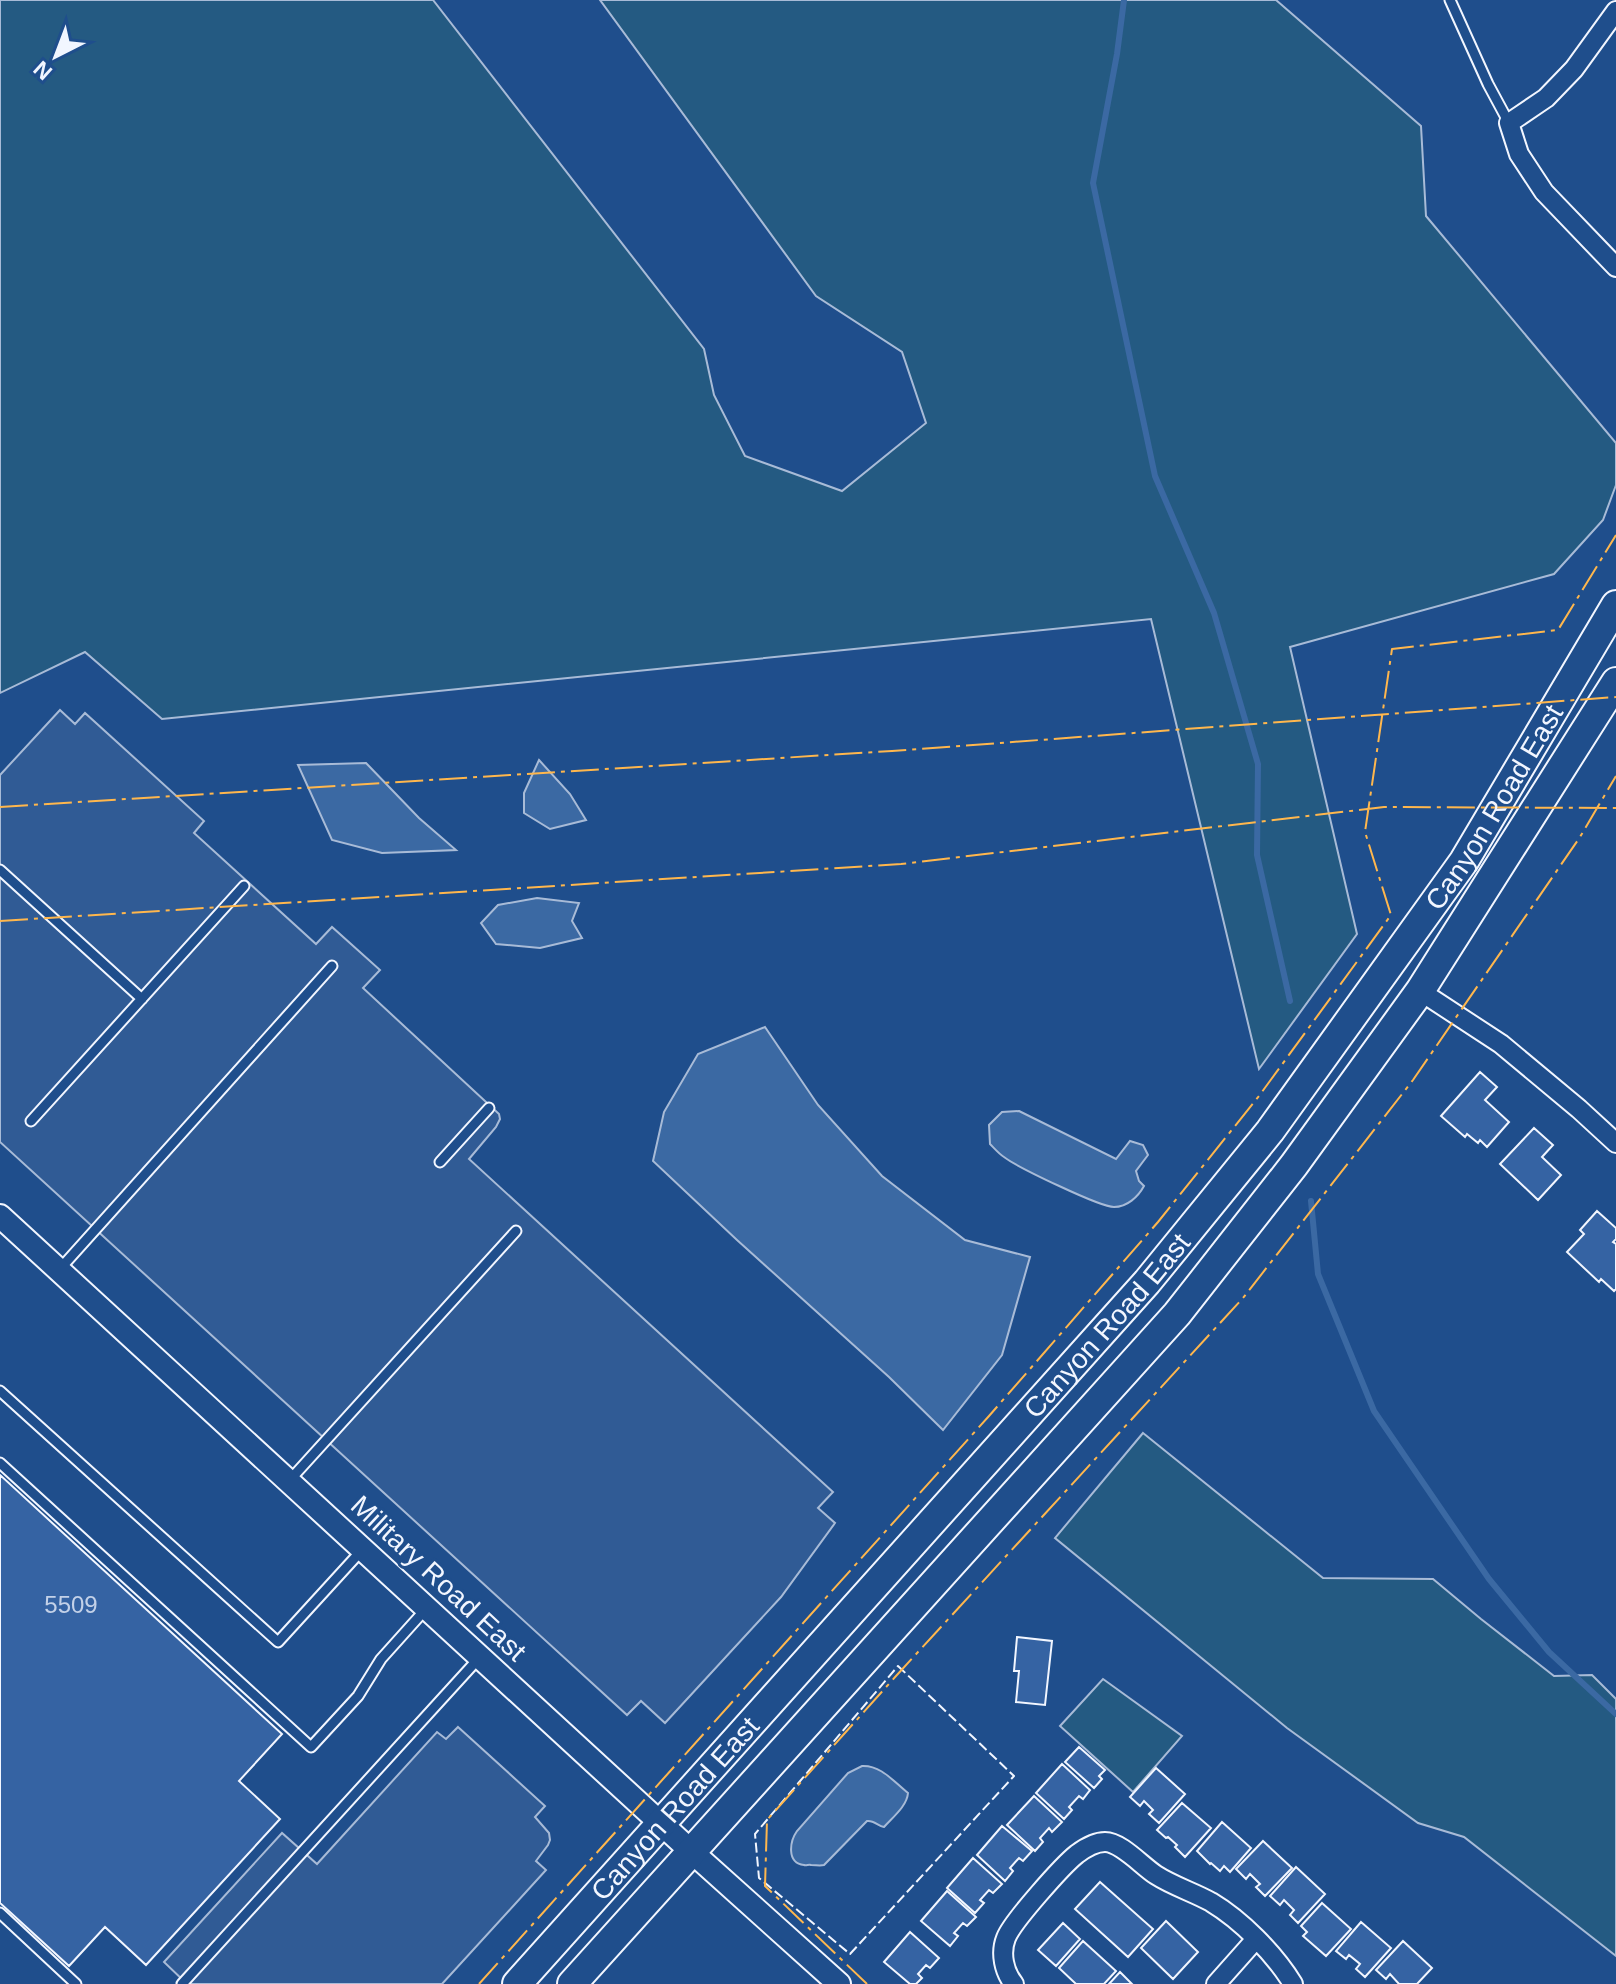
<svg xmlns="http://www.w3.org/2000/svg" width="1616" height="1984" viewBox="0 0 1616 1984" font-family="Helvetica,sans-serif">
<rect width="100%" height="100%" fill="#1f4e8c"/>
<path fill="#245a82" stroke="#a8bbd7" stroke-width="2" d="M0,0H433L704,349L714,395L745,456L842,491L926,423L902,352L816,296L600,0H1276L1421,126L1426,216L1616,443V485L1603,520L1554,574L1290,647L1357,934L1259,1069L1151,619L162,719L85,652L0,693Z
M1143,1433L1323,1578L1433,1579L1481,1619L1554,1676L1592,1675L1616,1699V1956L1464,1837L1418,1823L1287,1728L1055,1538Z
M1103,1679L1182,1736L1133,1792L1060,1726Z"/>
<path fill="#305b95" stroke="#a8bbd7" stroke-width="2" d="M60,710L75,724L85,713L204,821L194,833L316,944L332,927L380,970L363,988L499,1114L500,1119L496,1127L469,1159L833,1492L818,1508L835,1523L781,1597L665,1723L641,1701L627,1715L0,1142V775Z
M458,1727L545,1806L535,1817L549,1833L550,1840L548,1845L536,1861L546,1870L442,1984H187L164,1962L282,1833L317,1864L437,1732L446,1739Z"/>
<path fill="#3b69a3" stroke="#a8bbd7" stroke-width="2" d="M539,760L570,794L586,820L550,829L524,813V793Z
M366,763L419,818L456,850L382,853L332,840L298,765Z
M537,898L579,903L572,921L582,938L540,948L496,944L481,923L498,905Z
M765,1027L818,1105L882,1176L965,1240L1030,1257L1002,1355L943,1430L889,1377L737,1240L653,1161L664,1112L698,1054Z
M1019,1111L1116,1159L1130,1141L1143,1145L1148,1155L1136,1171L1139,1181L1144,1186C1138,1197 1127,1207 1114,1207C1100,1207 1017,1167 1004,1157C999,1154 994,1148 990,1144L989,1125L1002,1112Z
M862,1766C881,1765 894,1782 908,1793C907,1806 893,1817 884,1827C878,1826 874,1820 867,1821L824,1865C820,1866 816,1865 811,1865C809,1864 806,1866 804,1865C786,1863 790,1841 797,1831L848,1773Z"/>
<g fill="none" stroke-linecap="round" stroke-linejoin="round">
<path stroke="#3b69a3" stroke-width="6" d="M1124,0L1117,54L1093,183L1155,476L1214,613L1258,764L1257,855L1290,1001
M1311,1201L1318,1274L1374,1411L1489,1579L1549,1652L1616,1714"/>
</g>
<path fill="#3563a3" stroke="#f2f6ff" stroke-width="2" d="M1480,1072L1497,1087L1485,1100L1509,1122L1487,1147L1480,1140L1478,1143L1467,1134L1465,1137L1441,1116Z
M1534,1128L1553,1145L1542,1157L1561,1175L1538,1200L1500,1164Z
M1597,1211L1616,1228V1239L1613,1242L1616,1244V1289L1614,1291L1601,1279L1599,1282L1567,1252L1584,1234L1580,1230Z
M0,1475L282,1734L239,1781L280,1819L146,1965L105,1927L69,1966L0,1903Z
M1017,1637L1052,1641L1045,1705L1016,1702L1019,1671H1014Z
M1079,1747L1105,1770L1099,1776L1102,1779L1094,1788L1065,1762Z
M1062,1764L1090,1790L1083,1799L1079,1796L1069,1807L1072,1810L1064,1819L1036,1793Z
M1156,1768L1185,1794L1159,1823L1149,1814L1153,1810L1144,1801L1140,1806L1130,1797Z
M1034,1796L1062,1822L1052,1832L1049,1828L1040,1838L1043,1842L1035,1851L1007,1825Z
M1182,1803L1211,1828L1185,1857L1175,1847L1177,1845L1168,1837L1166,1838L1157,1830Z
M1222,1822L1251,1848L1230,1872L1224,1866L1220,1871L1211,1863L1210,1864L1197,1851Z
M1002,1826L1032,1851L1023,1861L1019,1858L1010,1868L1013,1871L1005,1881L977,1855Z
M1263,1841L1292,1868L1265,1896L1256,1887L1260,1884L1250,1874L1246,1879L1236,1869Z
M973,1858L1002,1884L993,1893L989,1890L980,1900L984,1903L975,1913L947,1888Z
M1296,1867L1325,1894L1298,1923L1290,1915L1294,1910L1284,1900L1280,1905L1270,1896Z
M1100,1882L1153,1929L1128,1957L1075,1909Z
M947,1891L976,1917L967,1926L963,1923L954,1933L958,1936L950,1946L921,1921Z
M1322,1903L1351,1929L1326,1956L1303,1936L1307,1932L1301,1926Z
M1166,1921L1198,1952L1173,1979L1141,1948Z
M1361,1922L1391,1948L1365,1977L1356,1969L1360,1964L1349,1955L1346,1959L1336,1951Z
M1063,1923L1080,1939L1056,1966L1038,1950Z
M910,1932L939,1958L930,1968L926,1965L918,1974L922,1978L916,1984H910L884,1962Z
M1083,1941L1116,1971L1104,1984H1076L1059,1968Z
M1403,1941L1432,1968L1417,1984H1399L1390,1974L1386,1979L1376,1970Z
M1120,1972L1132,1984H1109Z"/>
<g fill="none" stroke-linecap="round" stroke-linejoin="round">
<g stroke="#f2f6ff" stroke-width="13">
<path id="service" d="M1450,0L1488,84L1509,123
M0,870L142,999
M31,1121L244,886
M440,1162L489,1108
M59,1270L332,966
M0,1391L278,1642L363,1549
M0,1463L311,1747L358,1696L381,1659L425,1610
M289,1481L516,1231
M0,1913L76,1984
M182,1984L480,1657"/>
</g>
<g stroke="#f2f6ff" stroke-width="22">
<path id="minor" d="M1616,11L1574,69L1546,98L1509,123L1519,154L1544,192L1616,267
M1420,991L1501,1044L1579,1109L1616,1143
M1014,1984C1004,1972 1000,1953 1006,1938C1012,1922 1063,1865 1077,1854C1085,1848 1095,1842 1105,1842C1121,1842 1142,1866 1156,1875C1173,1886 1193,1892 1211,1902C1241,1920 1274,1953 1293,1984
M1216,1984L1256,1939"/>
</g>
<g stroke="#f2f6ff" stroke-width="26">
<path id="tertiary" d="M0,1216L692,1852L839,1984"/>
</g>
<g stroke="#f2f6ff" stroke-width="32">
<g id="primary">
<path id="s1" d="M517,1984L1147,1282L1270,1131L1464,861L1616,605"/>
<path d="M572,1984L1177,1314L1294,1165L1420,991L1616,682"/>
</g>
</g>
<use href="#service" stroke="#1f4e8c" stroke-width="9"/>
<use href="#minor" stroke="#1f4e8c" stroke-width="18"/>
<use href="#tertiary" stroke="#1f4e8c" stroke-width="22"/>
<use href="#primary" stroke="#1f4e8c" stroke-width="28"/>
<path stroke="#f2f6ff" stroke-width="2" stroke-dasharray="10 4" stroke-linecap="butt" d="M898,1666L1014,1776L850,1954L759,1878L755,1834Z"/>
<path stroke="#ffb74d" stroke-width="2" stroke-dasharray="28 6 4 6" stroke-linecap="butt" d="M0,807L892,751L1616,697
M0,921L901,864L1384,807L1616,808
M479,1984L989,1416L1158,1222L1259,1096L1391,915L1365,832L1392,649L1558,630L1616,535
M867,1984L765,1886L767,1820L896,1676L1243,1298L1413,1080L1580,837L1616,776"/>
</g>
<g text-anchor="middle" stroke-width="6" stroke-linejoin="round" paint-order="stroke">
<g font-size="24" fill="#c3d1e8">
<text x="71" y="1613">5509</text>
</g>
<g font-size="28" fill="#f2f6ff" stroke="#1f4e8c">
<text dy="10" stroke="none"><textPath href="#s1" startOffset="1532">Canyon Road East</textPath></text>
<text dy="10" stroke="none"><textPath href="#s1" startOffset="884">Canyon Road East</textPath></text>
<text transform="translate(439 1578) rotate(43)" y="10">Military Road East</text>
<text dy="10" stroke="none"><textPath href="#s1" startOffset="236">Canyon Road East</textPath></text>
</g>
</g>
<g transform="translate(56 56) rotate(222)" stroke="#1f4e8c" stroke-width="6" paint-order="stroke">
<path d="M0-6L14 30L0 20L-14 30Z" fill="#f2f6ff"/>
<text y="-12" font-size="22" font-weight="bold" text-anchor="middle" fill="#f2f6ff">N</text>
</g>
</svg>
